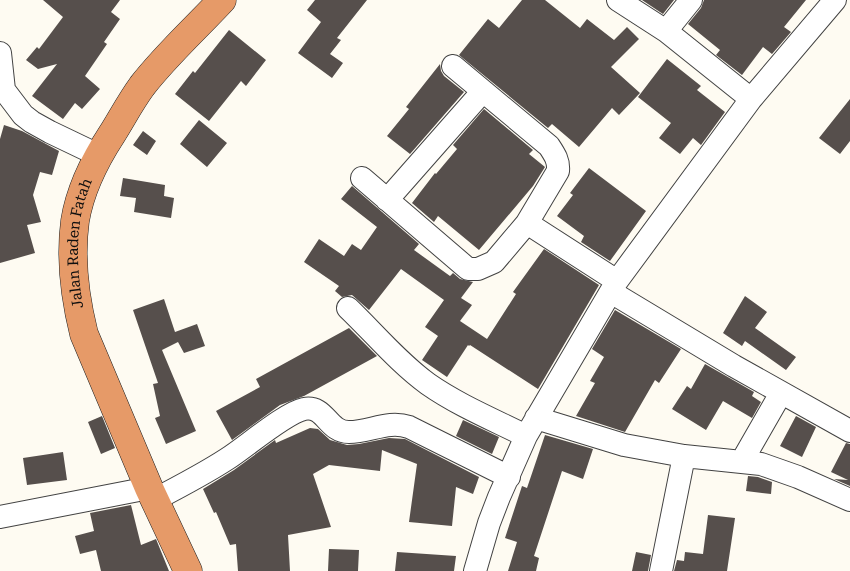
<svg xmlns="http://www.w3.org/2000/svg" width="850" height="571" viewBox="0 0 850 571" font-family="'Roboto Serif',serif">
<rect width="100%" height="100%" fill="#fefbf2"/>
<path fill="#564f4c" d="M43,0H120L111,12L120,19L104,42L107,44L85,76L100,89L82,109L75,103L63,119L32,96L57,64L38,69L26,60L37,47L39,49L63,17Z
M315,0H367L337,38L341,40L330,54L343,63L332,78L298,53L321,22L307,10Z
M522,0H545L580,28L587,19L614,40L627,27L639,39L611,67L640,93L619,115L612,108L579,147L552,124L548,128L459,55L488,19L499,28Z
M642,0H674L663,14Z
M704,0H806L784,27L791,32L772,54L763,47L742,75L716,55L720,50L688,24L701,8Z
M229,30L266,60L246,86L241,81L209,121L175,94L193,71L195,73Z
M667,59L701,86L697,90L725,112L701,145L693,138L680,154L659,138L671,123L638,97Z
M440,64L441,71L444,76L464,92L410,154L387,136L409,109L406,107Z
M850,99V141L840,154L819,138Z
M484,109L533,150L529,154L545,167L533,186L479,250L438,216L434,222L412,203L435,173L436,174L457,149L453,145Z
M199,120L227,143L207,167L180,144Z
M4,125L22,131L59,151L52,175L40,172L33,195L41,222L27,225L35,253L0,263V139Z
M143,131L156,141L147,155L133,145Z
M589,168L646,211L610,261L581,242L584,236L557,216L573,195L570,193Z
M123,178L165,185L164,196L174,198L171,218L134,212L136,198L120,196Z
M352,186L419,244L414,250L450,276L453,273L460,279L473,282L461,298L472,305L460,321L487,339L516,294L513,292L544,249L599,285L538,389L470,345L469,346L468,345L447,377L422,360L438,336L425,327L444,300L401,269L369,310L352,295L342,297L335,291L339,286L304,262L319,239L344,256L352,244L361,250L377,227L341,199Z
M745,296L767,312L755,328L796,357L786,370L745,341L742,346L723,333Z
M164,299L175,332L197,324L205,346L184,353L178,342L162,350L196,431L166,444L155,418L160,416L153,384L158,383L133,310Z
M615,310L681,349L659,383L655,380L625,432L576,416L595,383L590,381L604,357L592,349Z
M349,328L377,356L304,396L280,405L232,440L216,411L260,387L256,379Z
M705,364L754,392L752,396L761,402L752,418L723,401L706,430L672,409L687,386L691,389Z
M102,416L115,448L101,454L88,422Z
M796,416L816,427L802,457L780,446Z
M463,420L499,437L492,454L456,436Z
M310,428L318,429L330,440L347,445L359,444L389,438L405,439L479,477L473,494L456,487L452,526L409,522L417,464L382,450L380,471L329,465L313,474L331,527L288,535L290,571H238L236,544L230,545L216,512L214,513L203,489L234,470L275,440L276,443Z
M545,435L593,449L583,479L562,471L534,556L539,558L536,571H508L517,542L505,538L522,486L527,488Z
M846,443L850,444V486L834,479L848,480L831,472Z
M63,452L67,480L27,485L23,458Z
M748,476L758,477L772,482L771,494L746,491Z
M131,505L141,545L156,539L169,571H101L96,550L80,554L75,536L94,531L90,513Z
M708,515L735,518L727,571H674L677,560L684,561L685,552L703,554Z
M329,549L359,550L358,571H328Z
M397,552L456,556L454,571H395Z
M636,552L651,555L648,571H632Z"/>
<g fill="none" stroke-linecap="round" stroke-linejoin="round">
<g stroke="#424242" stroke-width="24">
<path id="street" d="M618,0L666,31L751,99
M666,31L691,0
M0,53L4,90L23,115L32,122L50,132L98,155
M362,178L468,269H478L494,262L527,223L558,171C559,161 555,155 549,146L453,66
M387,200L483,91
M527,223L617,281
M611,292L734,366L850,431
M348,308C374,333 399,363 428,384C458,405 494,420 526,436
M536,418L624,445L684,456L761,464L798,477L850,500
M742,461L781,393
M154,500C179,487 204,474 227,459C246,447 285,413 304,409C326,405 327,432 349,432C370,432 388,420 409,427L509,477
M0,517L149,488
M475,571L489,523L499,497L526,436L617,281L751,99L835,0
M661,571L684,456"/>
</g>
<g stroke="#202020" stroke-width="29">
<g id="highway">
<path id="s1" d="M188,571L149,488L84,334C75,298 70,258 75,221C80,190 95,160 112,134C122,118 131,101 142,86C166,55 196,28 222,0"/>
</g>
</g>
<use href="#street" stroke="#fff" stroke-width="22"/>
<use href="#highway" stroke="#e69a68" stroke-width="28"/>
</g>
<g text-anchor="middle" stroke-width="5" stroke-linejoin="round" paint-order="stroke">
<g font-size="15" fill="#0f0f0f" stroke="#fff">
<text dy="5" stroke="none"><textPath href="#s1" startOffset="351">Jalan Raden Fatah</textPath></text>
</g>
</g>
</svg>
